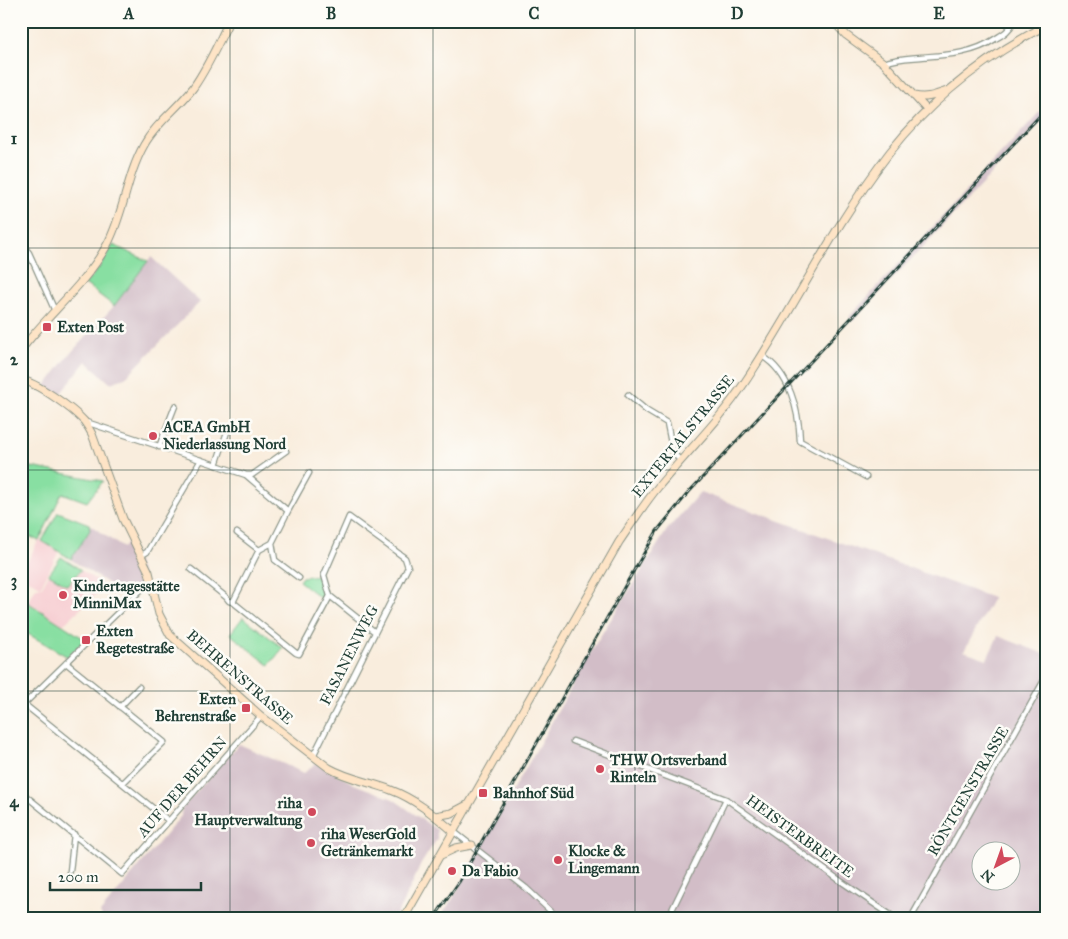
<svg xmlns="http://www.w3.org/2000/svg" width="1068" height="939" viewBox="0 0 1068 939" font-family="'IM FELL Great Primer',serif">
<rect width="100%" height="100%" fill="#fdfcf7"/>
<filter id="ink" filterUnits="userSpaceOnUse"><feTurbulence type="fractalNoise" baseFrequency=".02" numOctaves="2"/><feDisplacementMap in="SourceGraphic" scale="10" xChannelSelector="R" yChannelSelector="G"/><feConvolveMatrix kernelMatrix="1 2 1 2 8 2 1 2 1" color-interpolation-filters="sRGB"/></filter>
<filter id="wash" filterUnits="userSpaceOnUse"><feTurbulence type="fractalNoise" baseFrequency=".0096" numOctaves="4" result="noise"/><feDisplacementMap in="SourceGraphic" scale="20" xChannelSelector="R" yChannelSelector="G"/><feGaussianBlur stdDeviation="1.12" result="paint"/><feColorMatrix in="noise" values="0 0 0 0 0 0 0 0 0 0 0 0 0 0 0 0 0 1.4 0 .05"/><feComposite in="paint" operator="in"/></filter>
<g filter="url(#wash)">
<rect width="100%" height="100%" fill="#f9eddd"/>
<path fill="#f7cfd3" d="M38,541H42L59,551L41,586L26,579L21,585V558L28,561Z
M81,570L105,586L63,625L27,602L36,588L42,587L49,574L67,585Z"/>
<path fill="#d2bdc7" fill-rule="evenodd" d="M1047,104V115L853,321L849,317Z
M151,257L200,302L125,378L110,383L86,361L58,397L44,388L69,355L114,306Z
M700,492L993,598L964,651L987,659L998,636L1047,655V918H439L452,900L596,643L667,530ZM980,852H1010V882H980Z
M89,524L123,548L127,542L134,553L144,580L130,598L70,559L90,530Z
M239,744L304,773L316,763L354,784L393,799L437,830V839L421,864L413,882L395,918H103L100,913L181,816L182,808Z"/>
<path fill="#88dfa2" stroke="#548e6b" d="M113,245L148,261L114,306L85,284L98,269Z
M21,465L103,481L87,502L62,493L39,541L21,532V501L23,496L21,495Z
M58,512L89,524L90,530L71,559L42,541Z
M61,557L81,570L67,585L49,574Z
M319,575L325,597L323,600L299,581L302,577Z
M21,598L86,640L68,657L21,630Z
M243,617L283,648L269,665L230,634Z"/>
</g>
<g filter="url(#ink)">
<g fill="none" stroke-linecap="round" stroke-linejoin="round">
<g stroke="#8c9588" stroke-width="7">
<path id="street" d="M1033,21L1037,29
M884,63C896,58 908,58 921,57C947,55 973,54 995,39C1004,34 1010,30 1014,21
M21,243L29,253L55,311
M762,356C790,373 799,411 800,441L866,477
M628,395L647,411L667,423L673,453L681,461
M86,422L246,475H252L286,451
M159,447L175,406
M216,465L229,426
M288,511L309,473
M237,533L259,550
M272,543L275,560L299,578
M142,555L147,552L201,460
M191,569L226,597L229,601L233,602L296,653L299,654L330,596L324,575L349,517L405,558L408,567L313,756
M330,596L375,632
M233,602L259,550L272,543L288,511L246,475
M66,663L164,742L123,783
M24,704L169,821
M21,707L145,586L151,584
M120,707L139,687
M573,741L726,799L842,882L895,918
M21,792L122,874L261,716
M453,831L526,888L558,918
M70,871L74,834
M668,918L726,799
M911,918L1047,675"/>
</g>
<g stroke="#8c9588" stroke-width="9">
<path id="secondary" d="M833,21L846,35L884,63L927,110
M914,96C927,99 935,95 947,91
M21,350C48,314 85,285 107,245C124,214 126,177 144,145C156,123 178,108 193,88C208,67 218,44 229,21
M21,380C36,382 73,409 84,421C87,425 90,430 92,434L123,519L149,572L159,614L170,635L261,716L329,768C348,779 370,782 391,790C415,799 434,815 453,831
M435,816L452,813L467,805
M441,855L456,848L472,845
M404,918L619,542C632,523 644,504 658,487C687,452 720,420 745,382C795,307 834,224 890,152C932,99 986,56 1047,25"/>
</g>
<use href="#street" stroke="#fff" stroke-width="4.5"/>
<use href="#secondary" stroke="#fee4c6" stroke-width="7"/>
<g stroke="#1f3d34" stroke-width="3">
<path id="rail" d="M434,918L459,882L626,584L657,531L689,492L1047,108"/>
</g>
<use href="#rail" stroke="#fdfcf7" stroke-width="1" stroke-dasharray="4" stroke-linecap="butt"/>
</g>
</g>
<path fill="none" stroke="#1f3d34" stroke-width="1" stroke-opacity="0.55" d="M230,21V918M433,21V918M635,21V918M838,21V918M21,248H1047M21,470H1047M21,691H1047"/>
<g fill="#d1495b" stroke="#fdfcf7" stroke-width="2">
<rect x="42" y="322" width="10" height="10" rx="2.5"/>
<circle cx="153" cy="436" r="5"/>
<circle cx="63" cy="595" r="5"/>
<rect x="81" y="635" width="10" height="10" rx="2.5"/>
<rect x="241" y="703" width="10" height="10" rx="2.5"/>
<circle cx="600" cy="769" r="5"/>
<rect x="478" y="788" width="10" height="10" rx="2.5"/>
<circle cx="312" cy="812" r="5"/>
<circle cx="311" cy="843" r="5"/>
<circle cx="558" cy="860" r="5"/>
<circle cx="452" cy="871" r="5"/>
</g>
<g text-anchor="middle" stroke-width="5" stroke-linejoin="round" paint-order="stroke">
<g font-size="15" font-weight="bold" fill="#1f3d34" stroke="#fdfcf7" text-anchor="start">
<text x="57" y="332">Exten Post</text>
<text x="163" y="432">ACEA GmbH<tspan x="163" dy="17">Niederlassung Nord</tspan></text>
<text x="73" y="591">Kindertagesstätte<tspan x="73" dy="17">MinniMax</tspan></text>
<text x="96" y="636">Exten<tspan x="96" dy="17">Regetestraße</tspan></text>
<text x="236" y="704" text-anchor="end">Exten<tspan x="236" dy="17">Behrenstraße</tspan></text>
<text x="610" y="765">THW Ortsverband<tspan x="610" dy="17">Rinteln</tspan></text>
<text x="493" y="798">Bahnhof Süd</text>
<text x="302" y="808" text-anchor="end">riha<tspan x="302" dy="17">Hauptverwaltung</tspan></text>
<text x="321" y="839">riha WeserGold<tspan x="321" dy="17">Getränkemarkt</tspan></text>
<text x="568" y="856">Klocke &amp;<tspan x="568" dy="17">Lingemann</tspan></text>
<text x="462" y="876">Da Fabio</text>
</g>
<g font-size="15" fill="#1f3d34" stroke="#fdfcf7">
<text transform="translate(683 436) rotate(-51)" y="5">EXTERTALSTRASSE</text>
<text transform="translate(349 655) rotate(-63)" y="5">FASANENWEG</text>
<text transform="translate(240 677) rotate(41)" y="5">BEHRENSTRASSE</text>
<text transform="translate(182 787) rotate(-49)" y="5">AUF DER BEHRN</text>
<text transform="translate(968 791) rotate(-60)" y="5">RÖNTGENSTRASSE</text>
<text transform="translate(800 836) rotate(36)" y="5">HEISTERBREITE</text>
</g>
</g>
<rect width="1068" height="939" fill="none" stroke="#fdfcf7" stroke-width="55"/>
<g transform="translate(996 866) rotate(221)"><circle r="24" fill="#fdfcf7" stroke="#a4b0a9"/>
<path d="M0-4L9 19L0 12L-9 19Z" fill="#d1495b"/>
<text y="-8" font-size="14" font-weight="bold" text-anchor="middle" fill="#1f3d34">N</text>
</g>
<path d="M50 882v8h151v-8" fill="none" stroke="#1f3d34" stroke-width="2.5"/>
<text x="58" y="882" font-size="15" fill="#1f3d34" stroke="#fdfcf7" stroke-width="4" paint-order="stroke">200 m</text>
<rect x="28" y="28" width="1012" height="884" fill="none" stroke="#1f3d34" stroke-width="2"/>
<g font-size="16" text-anchor="middle" font-weight="bold" fill="#1f3d34">
<text x="129" y="19">A</text>
<text x="331" y="19">B</text>
<text x="534" y="19">C</text>
<text x="737" y="19">D</text>
<text x="939" y="19">E</text>
<text x="14" y="144">1</text>
<text x="14" y="365">2</text>
<text x="14" y="586">3</text>
<text x="14" y="807">4</text>
</g>
</svg>
